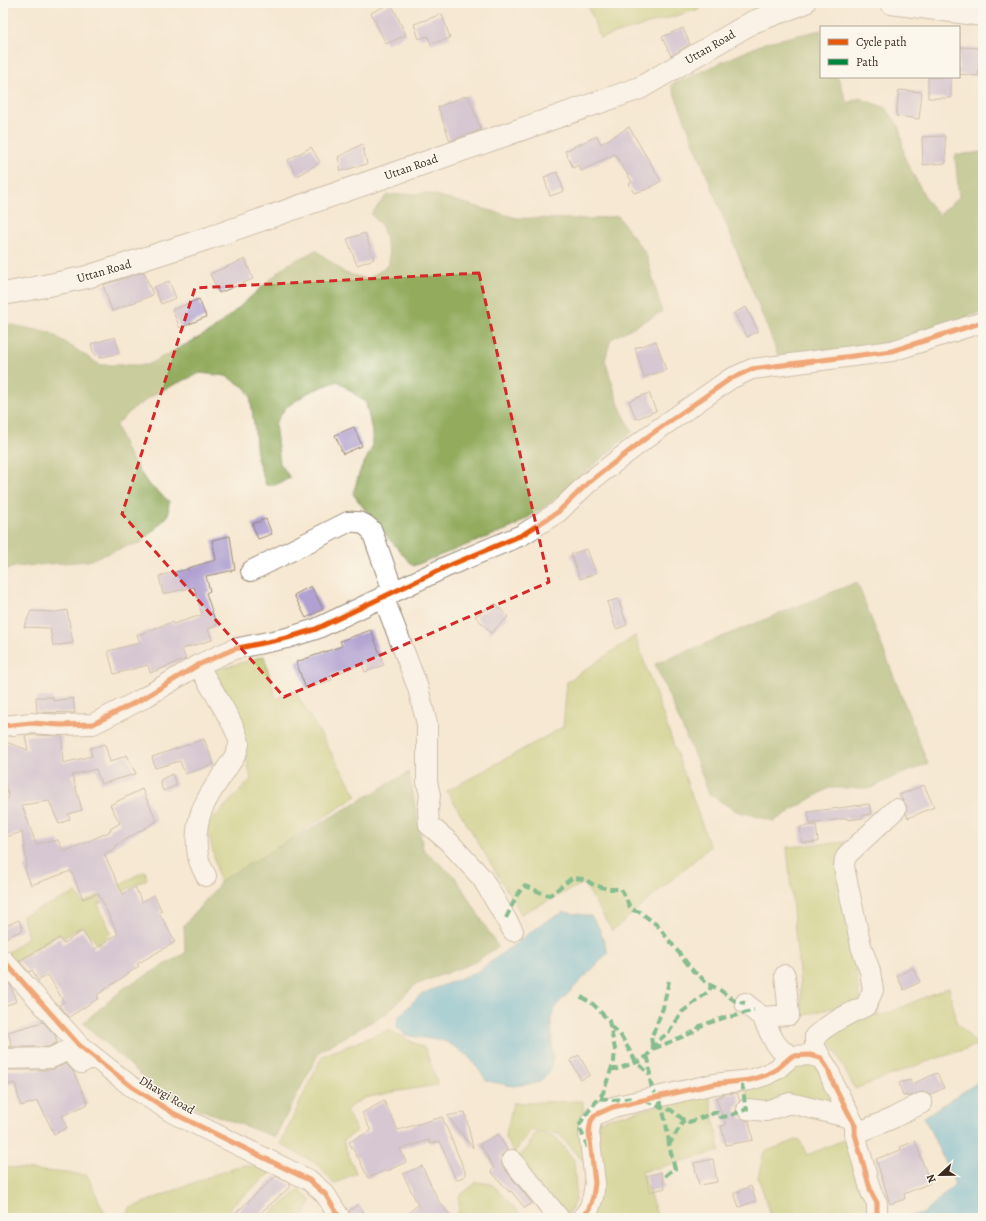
<svg xmlns="http://www.w3.org/2000/svg" width="986" height="1221" viewBox="0 0 986 1221" font-family="Alegreya,serif">
<rect width="100%" height="100%" fill="#fbf7ec"/>
<filter id="ink" filterUnits="userSpaceOnUse"><feTurbulence type="fractalNoise" baseFrequency=".025" numOctaves="2"/><feDisplacementMap in="SourceGraphic" scale="8" xChannelSelector="R" yChannelSelector="G"/><feConvolveMatrix kernelMatrix="1 2 1 2 8 2 1 2 1" color-interpolation-filters="sRGB"/></filter>
<filter id="wash" filterUnits="userSpaceOnUse"><feTurbulence type="fractalNoise" baseFrequency=".012" numOctaves="4" result="noise"/><feDisplacementMap in="SourceGraphic" scale="16" xChannelSelector="R" yChannelSelector="G"/><feGaussianBlur stdDeviation="0.9" result="paint"/><feColorMatrix in="noise" values="0 0 0 0 0 0 0 0 0 0 0 0 0 0 0 0 0 1.4 0 .05"/><feComposite in="paint" operator="in"/></filter>
<g filter="url(#wash)">
<rect width="100%" height="100%" fill="#f6e8d2"/>
<path fill="#b8c669" stroke="#7a7844" d="M587,3H698L700,9L600,38Z
M635,636L710,847L612,931L584,883L521,914L447,791L563,727L567,682Z
M264,656L276,699L295,691L357,796L220,884L207,825L251,779L242,738L213,671Z
M845,842L838,865L853,947L860,1000L803,1016L787,847Z
M145,871L147,879L98,904L111,933L98,945L82,926L64,938L59,934L13,963L7,953L28,937L22,916L76,893L83,903Z
M949,987L957,1023L978,1045L923,1063L855,1089L827,1036L856,1020L879,1004L878,1017Z
M388,1030L425,1048L438,1085L393,1092L364,1098L346,1110L357,1131L343,1141L356,1173L334,1184L316,1163L280,1144L322,1056Z
M792,1061L818,1062L838,1106L748,1104L746,1084Z
M709,1093L720,1151L642,1172L658,1218H589L598,1121Z
M583,1101L585,1163L559,1134L531,1130L514,1153L505,1138L513,1103Z
M541,1132L557,1139L574,1160L576,1190L575,1201L567,1218L516,1160L529,1146L532,1136Z
M799,1139L807,1155L846,1139L877,1218H772L758,1177L764,1152Z
M244,1165L275,1170L232,1205L225,1218H129L128,1209L213,1175Z
M3,1167L87,1175L107,1218H3Z
M477,1182L492,1184L524,1218H454L459,1210V1196Z
M299,1190L311,1201L304,1216L301,1218H265Z"/>
<path fill="#92ab5d" stroke="#666a3e" d="M821,30V77H838L847,103L859,98L886,108L899,126L905,159L928,202L939,215L959,197L955,155L983,152V312L871,347L778,355L671,85L767,42Z
M428,193L517,218L588,219L618,216L646,254L662,312L611,339L605,360L619,405L632,432L549,504L513,527L413,566L376,524L353,494L360,471L372,448V431L366,403L338,381L309,392L285,408L275,424L280,463L290,478L275,485H266L257,458L255,432L250,395L244,387L226,376L200,373L160,391L133,409L116,425L126,450L148,484L169,501L168,516L141,543L127,546L88,561L14,567L3,571V323L51,333L100,365H147L211,331L235,311L286,265L316,250L345,273L368,279L389,265V253L382,226L371,214L387,195Z
M857,582L928,764L896,776L871,788H829L774,821L736,811L709,794L697,762L655,664Z
M409,772L423,849L456,878L498,947L473,963L415,985L387,1013L320,1051L275,1137L166,1097L83,1023L124,988L185,953L184,925L225,878Z"/>
<path fill="#56b3d4" stroke="#486e79" d="M564,912L591,916L599,928L608,953L556,1006L551,1019L553,1059L548,1074L538,1083L513,1086L487,1081L470,1058L457,1048L444,1041L405,1035L397,1027L398,1017L421,994L477,972L546,921Z
M983,1079V1218H901L923,1214L955,1184L924,1117Z"/>
<g id="blocks">
<path fill="#b0a1d2" d="M391,3L406,35L386,44L371,13Z
M442,14L450,38L431,44L428,36L419,39L414,24Z
M683,28L690,44L671,56L662,37Z
M959,47L980,48L978,76L959,74Z
M928,77H951V98H928Z
M899,90L922,92L919,119L896,116Z
M468,95L481,130L450,141L438,107Z
M629,127L661,181L648,189L634,193L629,184L632,182L615,154L581,171L578,165L573,168L565,151L597,136L601,144Z
M945,136L946,163L923,165L922,137Z
M362,144L367,164L341,171L338,157Z
M311,147L320,162L297,176L288,160Z
M557,172L564,191L550,196L544,177Z
M365,233L374,259L357,265L347,239Z
M245,259L253,279L219,293L210,274Z
M144,272L153,295L112,311L103,285Z
M169,281L176,298L161,304L154,287Z
M199,299L206,317L180,328L172,310Z
M746,307L758,331L747,337L734,313Z
M115,337L119,353L99,358L93,352L91,344Z
M656,341L666,370L644,377L635,348Z
M649,393L656,411L636,419L629,401Z
M354,427L362,446L343,454L335,435Z
M266,519L272,534L258,539L252,524Z
M230,536L235,570L206,576L210,591L206,593L217,626L208,629L212,640L182,649L186,659L150,673L148,665L114,674L108,651L140,643L137,635L172,622L173,624L202,615L194,587L163,594L159,576L189,569L188,568L216,560L212,540Z
M587,549L596,573L580,579L571,554Z
M311,586L323,609L306,618L294,595Z
M618,599L627,625L616,629L607,602Z
M496,604L508,617L491,633L475,616Z
M67,610L73,643L53,646L50,628L24,627L31,611L56,612Z
M371,630L384,665L365,672L362,664L330,676L332,680L306,689L296,662L342,646L340,641Z
M36,697H53V701L73,698L75,713L37,712Z
M32,735L62,736L63,763L92,756L90,748L105,744L110,762L127,755L136,774L101,784L96,769L72,775L82,810L68,814L70,819L59,824L49,801L22,805L36,844L58,840L64,852L111,831L110,829L120,823L110,805L142,789L157,821L115,846L116,848L104,854L123,894L135,887L142,902L154,895L162,911L159,912L175,942L137,964L139,966L97,995L99,998L69,1017L59,1005L64,1002L48,975L38,981L32,970L29,972L19,961L60,938L63,944L82,931L95,949L118,934L98,893L83,899L71,871L31,885L24,867L27,866L22,832L6,837L3,830V800L9,798L3,776V741L28,750L25,736Z
M204,739L214,764L185,774L180,761L155,768L152,757Z
M172,774L177,785L163,791L160,780Z
M924,785L934,807L908,818L906,814L907,806L899,795Z
M869,804L871,814L862,816V818L848,820L847,818L810,824L808,812Z
M816,825L818,842L802,843L800,827Z
M19,920L23,930L3,939V927Z
M913,968L920,982L904,990L897,976Z
M3,977L11,986L16,1002L3,1006Z
M43,1022L55,1035L57,1042L48,1047H8L12,1046L8,1032Z
M579,1055L590,1075L581,1080L570,1060Z
M66,1064L73,1071L88,1104L62,1116L67,1128L54,1134L38,1101L21,1106L15,1083L3,1086V1070H51Z
M937,1073L944,1088L929,1095L922,1092L908,1097L907,1095L903,1096L899,1083L910,1080L912,1084Z
M737,1093L740,1101L736,1107V1113L741,1118L749,1121L753,1140L726,1145L721,1126L726,1125L716,1098L724,1094Z
M384,1101L398,1130L442,1117L465,1171V1176L456,1180L440,1141L430,1144L429,1140L400,1149L406,1162L387,1171L386,1170L368,1178L358,1157H357L349,1142L371,1131L362,1113Z
M465,1112L473,1148L447,1116Z
M498,1134L507,1150L501,1156V1162L503,1167L532,1203L525,1208L511,1191L509,1192L491,1171L494,1168L480,1144Z
M915,1141L930,1183L904,1194L905,1199L890,1204L876,1159L901,1150L900,1147Z
M713,1159L717,1182L699,1185L694,1163Z
M422,1166L438,1200L452,1218H402L418,1205L403,1174Z
M661,1172L665,1188L650,1192L646,1176Z
M276,1176L288,1183L291,1186L255,1218H230Z
M751,1186L756,1201L739,1207L734,1193Z
M358,1204L368,1218H351L349,1211Z"/>
</g>
</g>
<g filter="url(#ink)">
<use href="#blocks" fill-opacity="0" stroke="#988978" stroke-width="1"/>
<g fill="none" stroke-linecap="round" stroke-linejoin="round">
<g stroke="#988978" stroke-width="22">
<path id="minor" d="M251,571L348,522C359,521 365,523 372,531L393,591
M383,596L418,688L427,724V782L430,795L428,810L429,825L449,842L482,878L513,931
M198,665C206,680 240,731 239,744C238,754 230,763 225,771C205,800 192,819 198,856C199,863 203,870 206,876
M3,726L31,723L61,725L93,724L142,699L198,665L234,649L287,638L316,629L448,566L522,535L558,512L588,483L650,435L730,379L752,369L892,351L983,322
M3,960L79,1045L132,1087L173,1113L309,1180L325,1194L340,1218
M745,1003L762,1017L774,1041L781,1050L792,1056
M762,1017L789,1015L785,975
M821,1058L815,1047V1036C830,1023 847,1014 866,1006L873,990L870,971L861,946L844,867L845,859L848,854L896,809
M3,1059L51,1058L68,1050L81,1063L87,1060
M747,1109L766,1111L790,1103L851,1118
M855,1134L893,1118L922,1103
M512,1160L559,1218
M582,1218L589,1209L593,1197L595,1183L589,1132L591,1121L595,1115L613,1107L714,1084L750,1080L766,1075L777,1069L792,1056L810,1055L821,1058L828,1069L834,1085L855,1126V1134L871,1192L877,1203V1218"/>
</g>
<g stroke="#988978" stroke-width="24">
<path id="major" d="M891,3L983,15
M3,294L35,288L87,277L209,238L640,88L753,22L804,3"/>
</g>
<use href="#minor" stroke="#fff" stroke-width="20"/>
<use href="#major" stroke="#fff" stroke-width="22"/>
<path stroke="#00873e" stroke-width="4" stroke-dasharray="8 4" stroke-linecap="butt" d="M506,918L517,895L524,886C533,888 541,894 550,895L572,878L585,879L592,884L607,889H621L630,907L633,910L640,912L657,925L694,972L700,976L706,983L720,990L735,1001L745,1003
M669,981L663,1008L655,1029L651,1037L653,1049L696,1031L700,1026L726,1017L734,1016L754,1010
M581,997L593,1004L609,1021L615,1049L614,1061L603,1093L584,1117L579,1126L588,1148
M611,1027L620,1034L635,1060L650,1075
M647,1056C652,1068 648,1073 651,1084C653,1093 659,1099 662,1107C665,1119 668,1132 669,1145
M610,1069H617L640,1061L647,1056L659,1040L669,1032L682,1012L709,991L711,986
M600,1098L613,1100L634,1098
M645,1101L654,1104L662,1108L671,1110L684,1120L689,1122L717,1112L721,1117L729,1116L747,1109C742,1099 746,1088 739,1080
M665,1176L671,1171L675,1169L669,1145L684,1120"/>
<g stroke="#fbf7ec" stroke-width="8">
<path id="cycleway" d="M3,726L31,723L61,725L93,724L142,699L198,665L234,649L287,638L316,629L448,566L522,535L558,512L588,483L650,435L730,379L752,369L892,351L983,322
M3,960L79,1045L132,1087L173,1113L309,1180L325,1194L340,1218
M582,1218L589,1209L593,1197L595,1183L589,1132L591,1121L595,1115L613,1107L714,1084L750,1080L766,1075L777,1069L792,1056L810,1055L821,1058L828,1069L834,1085L855,1126V1134L871,1192L877,1203V1218"/>
</g>
<use href="#cycleway" stroke="#e8590c" stroke-width="5"/>
</g>
</g>
<path d="M0 0H986V1221H0ZM479,273L549,582L284,697L122,514L195,288Z" fill="#f6e8d2" fill-opacity=".55" fill-rule="evenodd"/>
<path fill="none" stroke="#d62828" stroke-width="3" stroke-dasharray="8 5" stroke-linejoin="round" d="M479,273L549,582L284,697L122,514L195,288Z"/>
<g text-anchor="middle" stroke-width="3" stroke-linejoin="round" paint-order="stroke">
<g font-size="12" fill="#3b2a1e" stroke="#fbf7ec">
<text transform="translate(710 47) rotate(-30)" y="4">Uttan Road</text>
<text transform="translate(411 167) rotate(-19)" y="4">Uttan Road</text>
<text transform="translate(104 271) rotate(-16)" y="4">Uttan Road</text>
<text transform="translate(167 1095) rotate(31)" y="4">Dhavgi Road</text>
</g>
</g>
<rect width="986" height="1221" fill="none" stroke="#fbf7ec" stroke-width="16"/>
<rect x="820" y="26" width="140" height="52" fill="#fbf7ec" stroke="#aea59a"/>
<rect x="828" y="39" width="20" height="6" fill="#e8590c" stroke="#aea59a"/>
<text x="856" y="46" font-size="12" fill="#3b2a1e">Cycle path</text>
<rect x="828" y="59" width="20" height="6" fill="#00873e" stroke="#aea59a"/>
<text x="856" y="66" font-size="12" fill="#3b2a1e">Path</text>
<g transform="translate(940 1175) rotate(248)" stroke="#fbf7ec" stroke-width="3" paint-order="stroke">
<path d="M0-3L7 15L0 10L-7 15Z" fill="#3b2a1e"/>
<text y="-6" font-size="11" font-weight="bold" text-anchor="middle" fill="#3b2a1e">N</text>
</g>
</svg>
